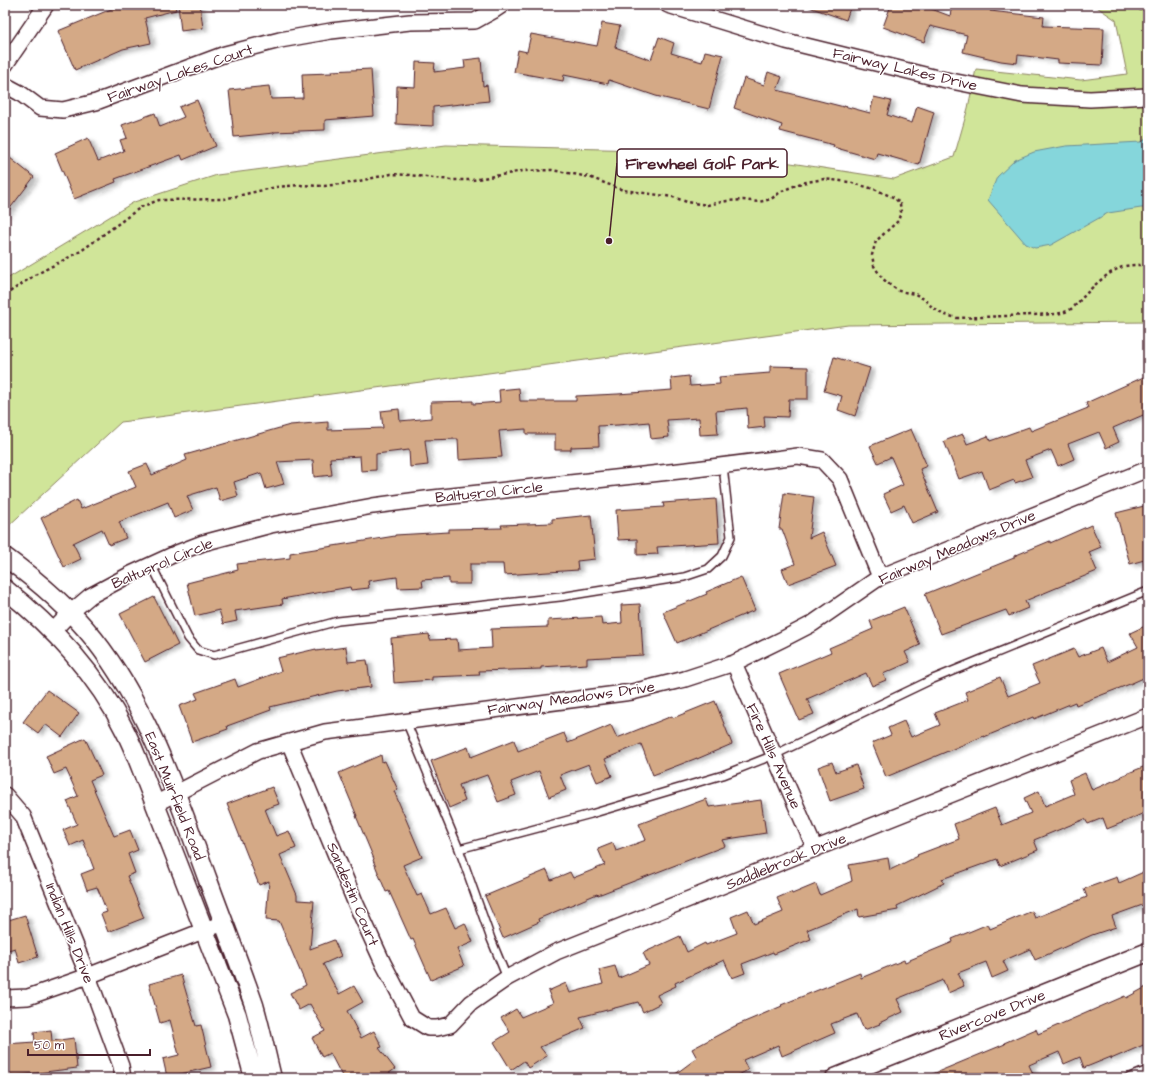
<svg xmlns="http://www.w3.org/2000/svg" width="1153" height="1083" viewBox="0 0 1153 1083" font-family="'Architects Daughter',sans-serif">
<defs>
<filter id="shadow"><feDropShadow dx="4.5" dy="2.5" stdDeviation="2" flood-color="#0004"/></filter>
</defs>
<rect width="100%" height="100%" fill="#fff"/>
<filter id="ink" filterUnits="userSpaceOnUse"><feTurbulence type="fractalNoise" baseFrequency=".025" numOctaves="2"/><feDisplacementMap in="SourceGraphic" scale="8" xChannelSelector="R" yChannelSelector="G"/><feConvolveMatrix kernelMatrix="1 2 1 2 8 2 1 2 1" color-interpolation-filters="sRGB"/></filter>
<g filter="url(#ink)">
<path fill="#d0e599" stroke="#8d8262" d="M1094,5H1148V322L848,325L121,422L5,529V280L134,202L217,175L446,145L720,152L894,179L954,157L968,108L976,69L1081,80L1127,74L1116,20Z"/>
<path fill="#85d6db" stroke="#6d8d95" d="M1148,138V208H1141L1108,213L1051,245L1035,248L1026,244L988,200L997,177L1015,160L1034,152L1066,146L1141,142Z"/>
<path fill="#d4a986" stroke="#4a1f2b" filter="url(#shadow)" d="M121,5H175L176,10L145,18L151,43L123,49L75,70L58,31Z
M178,5H200L203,28L181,31Z
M809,5H851L846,20L809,7Z
M891,5H921L950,16L952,5H992L990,11L1044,17L1043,26L1104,28L1102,65L1058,63V60L1018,55L1017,63L1001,61L963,52L967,35L930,26L924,42L883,27Z
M602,23L620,26L615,47L651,60L659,37L674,43L671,53L702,62L705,51L723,55L709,109L656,96L609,80L608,84L564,75L563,81L514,72L518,50L527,52L531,34L597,46Z
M481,58L483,86L487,85L489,101L433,107V126L396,124L397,86L415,87L416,62L435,63L434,72L465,68L464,60Z
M371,69L374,116L325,120V130L274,132V133L234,137L229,90L269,86L271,99L303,98L302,74L332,73L331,71Z
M768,72L782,77L777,90L844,107V106L870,113L874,97L891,101L887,115L912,123L917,106L934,112L919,165L877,153L875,159L833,147L834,145L780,131L782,125L734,108L744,78L764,85Z
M197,100L216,146L183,160L181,155L115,179L116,182L74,199L55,153L88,138L98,161L124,151L120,140L127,138L122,125L155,113L160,127L184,117L179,107Z
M5,154L34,177L5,215Z
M834,357L870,368L855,416L838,410L842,396L824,391Z
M770,366L808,367V399H789L788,417L764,416L765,427L748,429L747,408L716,411L718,434L700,435L699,418L667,420L669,437L651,439L649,422L618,425L598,426L599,446L571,447V450H555V434H526V429L499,431L502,457L459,460L458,439L425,440L428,465L410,467L409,450L376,454V470L361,471L360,456L330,458L332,475L314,477L313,460L277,462L284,484L266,489L261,473L234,482L238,496L220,501L216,487L187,496L193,510L174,518L168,502L119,522L126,538L109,545L102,529L73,543L81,559L64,567L41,518L77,500L81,509L136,487L129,471L147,464L152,475L187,460L185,455L290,425L328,422V430L383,428L381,411L399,409L400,421L431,418V402L473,401V404L500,402L499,390L519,388L520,401H576V396L618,394L672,390L671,378L689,376L690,386L720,384L719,377L770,373Z
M1148,375V413L1113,428L1119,442L1106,448L1099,432L1068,444L1074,459L1058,466L1051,450L1025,460L1032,477L1015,483L1014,480L989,490L982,471L959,479L944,441L963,434L967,444L988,436L990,441L1029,427L1031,431L1088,408L1086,403Z
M911,429L927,466L920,469L938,512L912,523L904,505L891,511L883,494L903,485L891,457L878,463L870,446Z
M784,493L814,497L809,538L822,532L836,566L788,584L782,569L795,564L782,529H779Z
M716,499L719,543L657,547L658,554L637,555V539L618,540L616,510L664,507L663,503Z
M1148,505V538L1145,539L1148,552V559L1130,564L1116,513Z
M591,515L595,559L577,561L578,570L504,575L503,564H470V584H449V578L422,580L423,587L398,588L397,577L368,581L369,588L351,590L350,587L282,599L283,604L235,611L237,621L223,624L219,610L195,616L187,583L238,570L237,564L290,558V553L395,536V535L449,532V529L502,528L501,525L552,523V519Z
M1091,525L1101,547L1089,552L1097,571L1025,601L1028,608L1009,616L1006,610L941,634L925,594L1014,558V556L1050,541V543Z
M741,577L755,610L677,643L663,612L707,594L706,592Z
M154,597L178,645L145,662L120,614Z
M640,604L643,655L587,658V664L541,667V669L479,671L480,675L432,677V680L394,683L391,638L429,634L430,640L457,639L458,650L492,648L491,629L548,627V620L601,617L602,625L622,623L621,605Z
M904,607L920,645L905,652L910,662L883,674L886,680L872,686L866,673L807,699L814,714L799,720L779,674L831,652L829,648L873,629L870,621Z
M1145,626L1148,633V676L1130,684L1076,705L1075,702L1034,719L1033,717L984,737V736L886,777L872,743L891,735L888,728L904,721L911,737L940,725L935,713L968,700L965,692L1000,677L1008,696L1040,683L1032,666L1074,649L1078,657L1101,648L1107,662L1138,647L1130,633Z
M346,647L348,662L367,660L371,687L337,691L270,707L271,710L227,726L228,729L192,742L179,706L198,699L195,693L235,679L238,687L281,671L277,658L316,649V651Z
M47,690L79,713L62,737L45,724L38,733L23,722Z
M715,701L732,744L697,759V758L653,775L641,744L605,759L612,776L597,782L589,764L560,775L566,790L549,797L539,771L511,782L516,795L498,802L487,775L459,785L465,801L449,808L431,761L468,747L471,757L514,740L518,751L564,733L568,743L611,725L617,738L672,716L673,718Z
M85,738L102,775L90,780L114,836L130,830L138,850L128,854L135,873L127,876L144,918L108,932L101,914L107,912L97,887L87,890L81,874L94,869L83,840L70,846L63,830L77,824L67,801L78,796L66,769L54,774L46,756Z
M381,755L382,762L385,761L398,790L394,791L422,857L403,865L417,896L422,894L431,914L446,908L455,928L465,923L473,942L457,949L464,966L431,980L413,939L411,940L389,891L386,892L373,860L374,859L356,816H357L339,773Z
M832,762L836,772L856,765L864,789L830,801L818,767Z
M1148,765V811L1131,819L1107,829L1103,818L1088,824L1085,819L1034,840L1038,850L1000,866L997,859L942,879L944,883L897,906L898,910L859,917L858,909L807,930L811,939L774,954L773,952L742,964L745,973L732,978L724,960L675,983L676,986L657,995L661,1003L643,1012L638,1002L580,1017L585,1028L540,1047L547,1056L528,1068L524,1061L511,1070L494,1042L510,1032L501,1018L516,1009L521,1017L553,1003L548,991L566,983L570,993L603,984L599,970L615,966L619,978L649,965L643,953L680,936L687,952L705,943L706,945L737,933L731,917L748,910L754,924L783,912L777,898L791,892L792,894L816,884L820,895L852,881L849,865L888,858L890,870L918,856L917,855L959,839L954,824L995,808L1002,825L1031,813L1024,798L1039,791L1045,806L1074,794L1069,780L1085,773L1092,790L1122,777L1121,776Z
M272,787L279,804L265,809L276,836L289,831L296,848L280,855L297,895V900L314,901L310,949L334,940L341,956L323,964L339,994L354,986L363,1002L347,1011L361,1038L374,1031L382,1047L379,1048L395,1069L382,1078H343L330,1053L322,1057L312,1038L325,1031L310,1004L299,1010L290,993L306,985L279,921L266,920L269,881L259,885L227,804Z
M706,799L709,807L761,800L766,833L722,840L725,846L598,895L597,894L538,919L539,922L503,938L485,896L547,870L551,880L570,872L573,878L605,865L598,849L613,843L616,851L646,840L639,824Z
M1148,870V903L1112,916L1116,927L1092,935L1035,960L1030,949L1003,961L1008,971L992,978L986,962L958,973L964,986L948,993L943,980L897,999L903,1012L879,1023L880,1024L864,1030L857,1014L831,1024L835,1033L782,1056L778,1045L743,1060L748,1070L733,1078H670L697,1058L692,1049L735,1026L782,1006L781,1005L860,973L861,978L904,960L905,962L953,942L952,939L988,924L990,929L1032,911L1035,918L1087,897L1084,889L1117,877L1119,883Z
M25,915L38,957L19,963L15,948L5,951V921Z
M181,975L196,1026L201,1025L211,1067L167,1077L163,1059L179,1055L170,1020L160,1023L149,984Z
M1148,986V1043L1111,1059V1057L1084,1068L1080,1057L1064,1064L1059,1052L1029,1065L1035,1078H923L1005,1044L1004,1043L1036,1029L1038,1034L1125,996L1126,998Z
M51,1030L52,1041L74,1038L77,1068L5,1077V1044L35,1042L34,1032Z"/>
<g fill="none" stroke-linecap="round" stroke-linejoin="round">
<g stroke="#4a1f2b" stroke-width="10">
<path id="service" d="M151,564L188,638L198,650L214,655L338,621L560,597L684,577L708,569L722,556L731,537L723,466
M406,721L459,849L591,814L723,775L774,755L933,679L1148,591
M459,849L491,939L507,978
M1128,1078L1148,1070"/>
</g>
<g stroke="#4a1f2b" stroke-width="18">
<path id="minor" d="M668,5L786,41L941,79L1022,95L1090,99L1148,96
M5,65L46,5
M5,85L20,93L40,108L63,110L96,102L225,54L280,40L331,31L410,22L475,21L493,11L502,5
M52,632L70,613L90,596L131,574L177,553L203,543L271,525L373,506L433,498L688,470L798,456L822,460L840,479L880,577
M734,663L815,849
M289,742L356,904L383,963L412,1018L428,1028H437L450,1025L471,1003L507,978L556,952L1148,716
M5,795L23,816L88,976L121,1066L123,1078
M155,804L258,751L325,732L632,692L685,679L734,663L783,639L812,624L880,577L1148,469
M5,998L28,997L88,976L223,923"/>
</g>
<g stroke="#4a1f2b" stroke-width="21">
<path id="tertiary" d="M5,557C35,579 71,610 94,639C150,710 178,799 209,883C224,924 240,964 254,1005C261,1029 266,1054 272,1078
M5,589C53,627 98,676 125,731C131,743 136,755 141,768L237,1015L254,1078
M835,1078L1148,952"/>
</g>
<path stroke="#4a1f2b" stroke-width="2.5" stroke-dasharray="3 3" stroke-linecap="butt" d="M1134,5L1148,15
M5,295L35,275L81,251L141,207L159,200L224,199L276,187L299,185L324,186L350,183L391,174L409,175L451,180H472L523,171L552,170L589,177L623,190L673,197L687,202L707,205L727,201L743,200L759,202L771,199L782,191L801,183L824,179L849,182L874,189L895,198L900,204L901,212L898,221L876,241L872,255L874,266L882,278L890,285L899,291L915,294L924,299L931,306L942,314L957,318L1056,314C1074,311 1074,306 1086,294C1094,285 1109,272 1120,268C1128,264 1140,265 1148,265"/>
<use href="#service" stroke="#fff" stroke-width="7"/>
<use href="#minor" stroke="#fff" stroke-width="15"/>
<use href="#tertiary" stroke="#fff" stroke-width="18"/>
</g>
</g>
<g text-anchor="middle" stroke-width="3" stroke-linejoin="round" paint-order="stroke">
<g font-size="15" fill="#4a1f2b" stroke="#fff">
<text transform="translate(905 69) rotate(13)" y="5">Fairway Lakes Drive</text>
<text transform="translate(180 73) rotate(-19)" y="5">Fairway Lakes Court</text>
<text transform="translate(489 492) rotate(-6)" y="5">Baltusrol Circle</text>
<text transform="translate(957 547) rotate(-23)" y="5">Fairway Meadows Drive</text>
<text transform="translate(162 563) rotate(-23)" y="5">Baltusrol Circle</text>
<text transform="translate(571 698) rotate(-8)" y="5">Fairway Meadows Drive</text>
<text transform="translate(774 756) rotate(66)" y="5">Fire Hills Avenue</text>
<text transform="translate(175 796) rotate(68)" y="5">East Muirfield Road</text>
<text transform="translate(786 861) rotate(-22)" y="5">Saddlebrook Drive</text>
<text transform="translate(353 894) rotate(67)" y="5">Sandestin Court</text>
<text transform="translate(70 933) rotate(68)" y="5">Indian Hills Drive</text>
<text transform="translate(992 1015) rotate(-22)" y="5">Rivercove Drive</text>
</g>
</g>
<path fill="none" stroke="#4a1f2b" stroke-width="1.5" d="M609 241L617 163"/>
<circle fill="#4a1f2b" stroke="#fff" stroke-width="1.5" cx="609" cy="241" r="4"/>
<rect fill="#fff" stroke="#4a1f2b" stroke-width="1.5" x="617" y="149" width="170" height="28" rx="4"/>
<g font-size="16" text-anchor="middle" font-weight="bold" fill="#4a1f2b">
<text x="702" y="169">Firewheel Golf Park</text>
</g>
<rect width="1153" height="1083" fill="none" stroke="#fff" stroke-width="20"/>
<rect x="10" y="10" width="1133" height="1063" fill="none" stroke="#4a1f2b" stroke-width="1.5" filter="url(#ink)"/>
<path d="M28 1049v6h122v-6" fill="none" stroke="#4a1f2b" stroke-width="2"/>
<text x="34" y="1049" font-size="12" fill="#4a1f2b" stroke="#ffffff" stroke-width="3" paint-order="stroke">50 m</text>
</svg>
